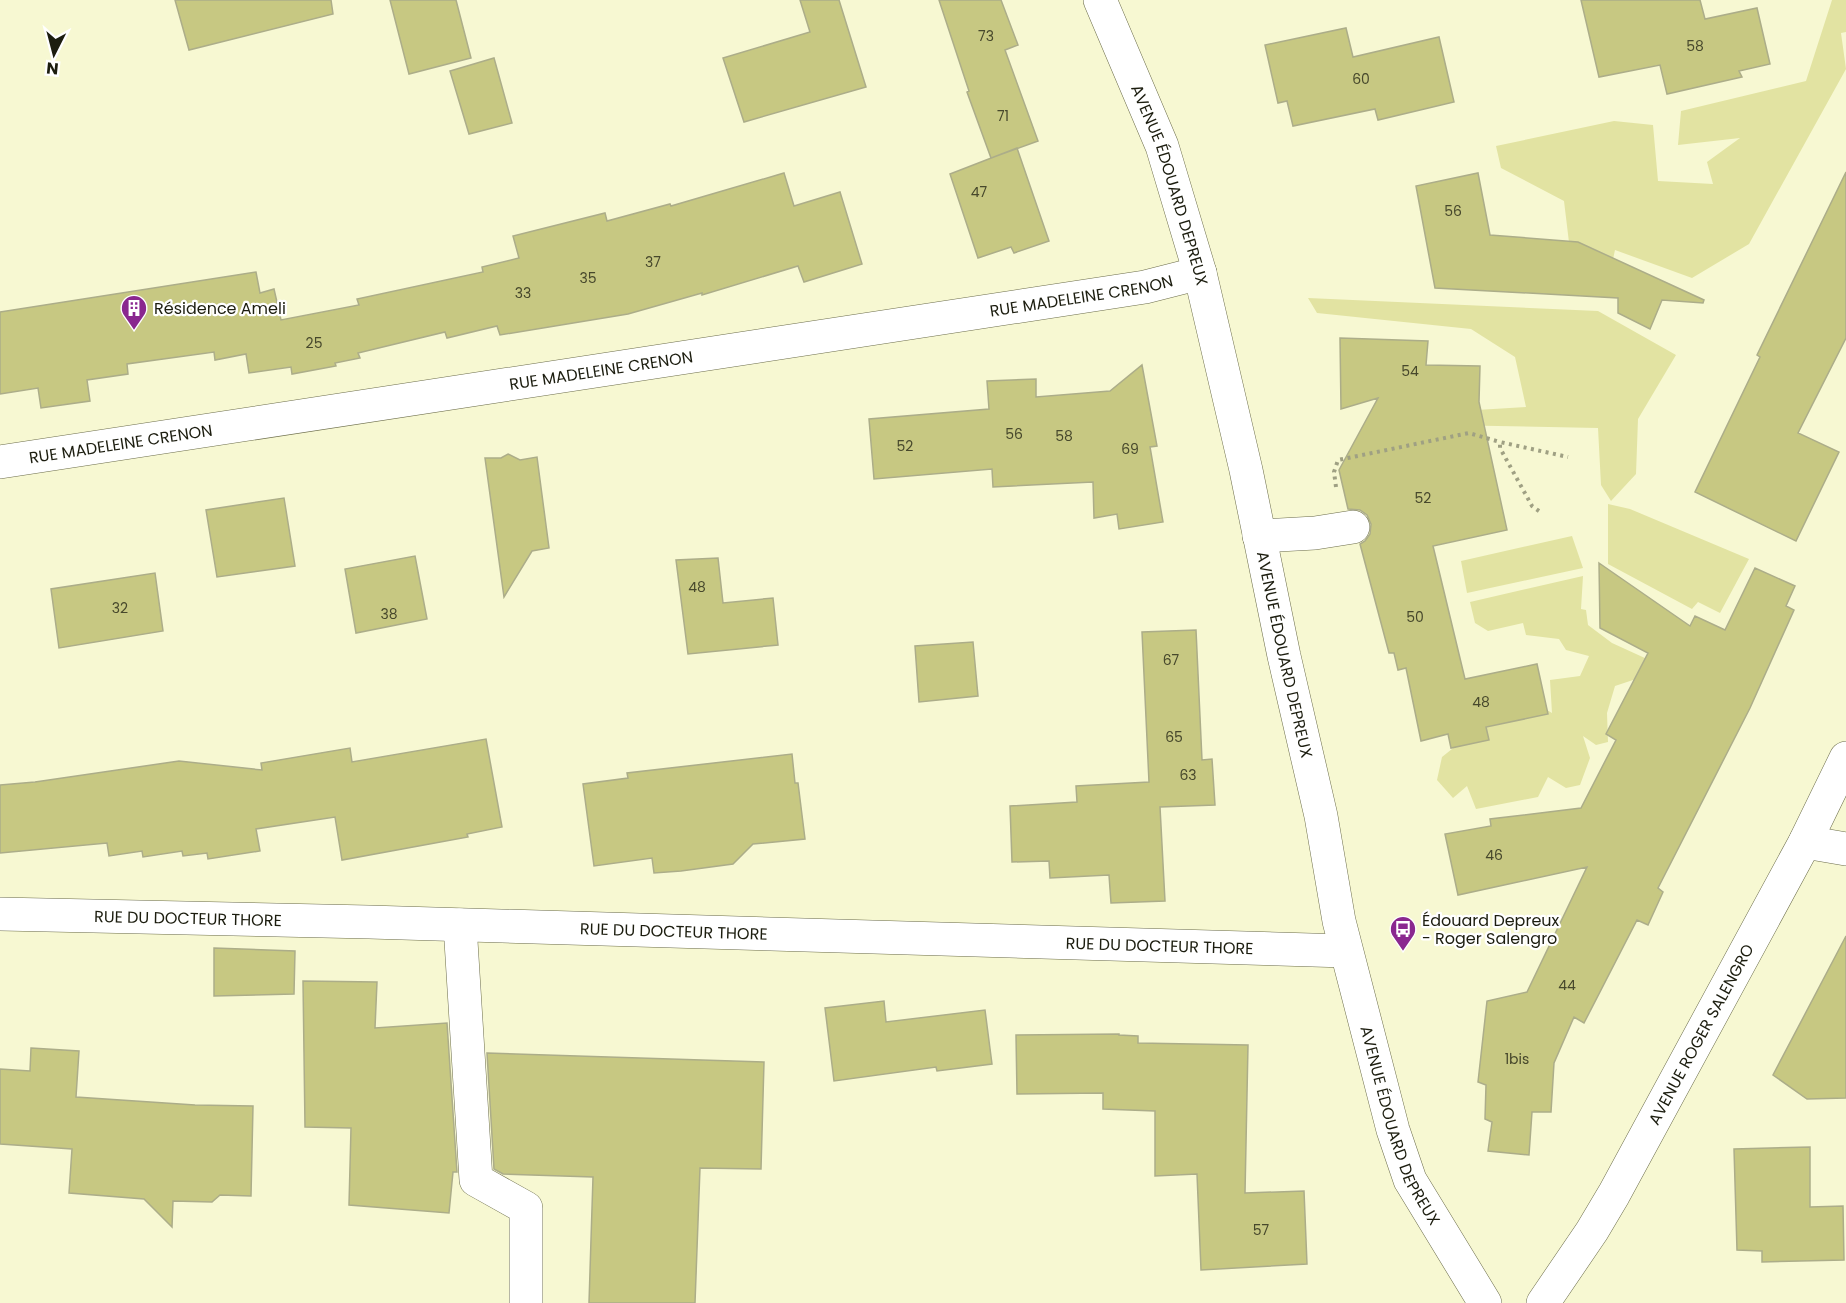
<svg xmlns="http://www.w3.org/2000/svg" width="1846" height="1303" viewBox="0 0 1846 1303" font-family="Poppins,sans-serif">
<rect width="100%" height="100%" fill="#f7f8d2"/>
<path fill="#e2e3a2" d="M1832,0H1846V32L1841,33L1846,69L1749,244L1692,278L1615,250L1605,296L1575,292L1564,201L1501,168L1496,146L1614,121L1653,125L1658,181L1713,184L1707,162L1740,138L1678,145L1681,111L1806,81Z
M1308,298L1598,311L1676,355L1638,419L1636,474L1611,501L1601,485L1598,428L1441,425L1444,412L1526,407L1515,357L1471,329L1317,313Z
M1608,504L1630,509L1749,559L1720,613L1698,602L1692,609L1608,564Z
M1572,536L1583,568L1467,593L1461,561Z
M1583,576L1581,609L1586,610L1588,625L1612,643L1647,659L1645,676L1615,686L1607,713L1608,742L1596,745L1583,736L1590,758L1580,785L1566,788L1548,777L1538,797L1476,809L1467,786L1453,798L1437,780L1442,757L1472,733L1537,704L1552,713L1550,680L1580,676L1589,656L1566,650L1559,639L1526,635L1523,623L1488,631L1475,623L1470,602Z"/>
<path fill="#c7c882" stroke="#acad89" stroke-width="1.5" d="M175,0H331L333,14L189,50Z
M390,0H456L471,58L409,74Z
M800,0H839L866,87L744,122L723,58L810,32Z
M939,0H1001L1018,45L1005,50L1038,141L991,158L967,92L969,91Z
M1581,0H1700L1705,19L1757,8L1770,64L1739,71L1742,77L1667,94L1660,65L1599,77Z
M1346,28L1353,57L1439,37L1454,102L1378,120L1375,109L1293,126L1287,101L1278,103L1265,45Z
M494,58L512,123L469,134L450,71Z
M1017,148L1049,241L1014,253L1011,247L978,258L950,174Z
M1846,172V338L1798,433L1839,452L1796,541L1695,492L1760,357L1757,355Z
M784,173L794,206L840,192L862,264L804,282L798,266L702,295V293L628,314L500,335L497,326L447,338L445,332L358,353L360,358L335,363L336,366L292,374L291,367L249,373L246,354L215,360L214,352L127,364L128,374L87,380L90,401L41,408L38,388L0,394V312L256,272L260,293L274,289L281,320L359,305L357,299L483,272L482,267L519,258L513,236L605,213L607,221L670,204L671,206Z
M1478,173L1490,235L1578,242L1704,300L1703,303L1662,300L1650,329L1618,313V298L1435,288L1416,186Z
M1340,338L1428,341L1426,365L1480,366L1479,402L1507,530L1433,546L1465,679L1537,664L1548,714L1486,727L1489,740L1451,748L1448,734L1421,741L1406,668L1398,670L1394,653H1389L1360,544L1365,541L1370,534L1371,524L1367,515L1360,510L1348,509L1339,470L1378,398L1341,409Z
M1142,365L1157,446L1150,447L1163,522L1119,529L1117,514L1094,518L1093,482L993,487L992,469L874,479L869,419L989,409L987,381L1036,379V397L1110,391Z
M508,454L520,460L537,457L549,548L532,551L504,597L485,458H501Z
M284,498L295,566L217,577L206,510Z
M415,556L427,619L356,633L345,569Z
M718,558L723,603L773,598L778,645L688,654L676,560Z
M1599,563L1690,626L1695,616L1725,630L1755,568L1795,586L1786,606L1794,610L1750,708L1658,888L1663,892L1648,925L1637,920L1584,1023L1574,1017L1554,1063L1551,1112H1532L1529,1155L1488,1151L1492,1122L1485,1119L1486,1085L1478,1082L1487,1001L1527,992L1587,867L1458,895L1445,834L1491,826L1490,819L1581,808L1616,740L1606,734L1648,653L1600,628Z
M155,573L163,631L59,648L51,589Z
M1196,630L1202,760L1212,759L1215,805L1160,807L1165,901L1111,903L1109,875L1050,878L1049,861L1012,862L1010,806L1077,802L1076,786L1149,782L1142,632Z
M973,642L978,696L919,702L915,646Z
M486,739L502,827L467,834L468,837L342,860L335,817L256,829L260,851L208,859L207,853L183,856L182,851L143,857L142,851L109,856L107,843L0,853V785L35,782L179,761L262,770L261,763L350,748L352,762Z
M792,754L795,783H798L805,839L753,844L733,864L681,871L654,873L652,858L594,866L583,784L628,778L627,773Z
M1846,936V1098L1807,1099L1773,1075Z
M214,948L295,951L294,994L214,996Z
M303,981L377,982L375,1028L447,1023L457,1172H453L449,1213L349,1205L351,1128L305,1127Z
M884,1001L886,1022L985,1010L992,1064L937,1071L936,1067L834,1081L825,1008Z
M1119,1034V1035L1138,1036V1043L1248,1045L1245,1193L1304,1191L1307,1264L1201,1270L1197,1174L1155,1176V1111L1103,1109V1093L1017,1094L1016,1035Z
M31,1048L79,1051L76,1097L195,1105L253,1106L251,1196L220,1195L212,1202L173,1201L172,1227L144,1199L69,1193L72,1149L0,1144V1069L30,1071Z
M487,1053L764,1062L761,1169L700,1168L695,1303H589L593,1177L503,1174L494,1169Z
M1810,1147V1207L1843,1206L1844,1260L1762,1262V1251L1737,1250L1734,1149Z"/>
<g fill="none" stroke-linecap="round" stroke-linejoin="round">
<g stroke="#6c6d4b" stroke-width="34">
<g id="minor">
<path id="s1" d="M1100,0L1162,146L1200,273L1246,470L1284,656L1321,816L1339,921L1393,1130L1410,1180L1485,1303"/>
<path id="s2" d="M0,462L1145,287L1200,273"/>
<path d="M1259,536L1315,533L1353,527"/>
<path d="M1805,842L1846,849"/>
<path id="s3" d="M0,914L369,922L1346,951"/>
<path d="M460,925L476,1180L526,1208V1303"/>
</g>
</g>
<g stroke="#6c6d4b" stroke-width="34">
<g id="major">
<path id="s4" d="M1543,1303L1592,1231L1614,1194L1805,842L1846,758"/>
</g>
</g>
<path stroke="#9fa083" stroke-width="4" stroke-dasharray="3 4.5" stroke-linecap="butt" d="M1336,487L1334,472L1338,460L1469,433L1500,442
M1539,511L1532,506L1500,448V442L1568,457"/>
<use href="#minor" stroke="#fff" stroke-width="33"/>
<use href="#major" stroke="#fff" stroke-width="33"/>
</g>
<defs>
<g id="building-pin" transform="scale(1.35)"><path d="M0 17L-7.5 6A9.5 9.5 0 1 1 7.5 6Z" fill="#8a278f" stroke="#fff"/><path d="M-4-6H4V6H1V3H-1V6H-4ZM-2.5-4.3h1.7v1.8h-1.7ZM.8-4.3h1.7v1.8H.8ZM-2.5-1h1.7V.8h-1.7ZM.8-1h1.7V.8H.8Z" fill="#fff"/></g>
<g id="bus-pin" transform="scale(1.35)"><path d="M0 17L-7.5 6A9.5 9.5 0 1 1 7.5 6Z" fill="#8a278f" stroke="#fff"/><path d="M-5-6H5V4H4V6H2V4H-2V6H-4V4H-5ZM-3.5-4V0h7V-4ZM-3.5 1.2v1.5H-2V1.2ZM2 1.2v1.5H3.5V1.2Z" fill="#fff"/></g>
</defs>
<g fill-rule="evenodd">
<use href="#building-pin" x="134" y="308"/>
<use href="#bus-pin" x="1403" y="929"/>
</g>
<g text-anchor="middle" stroke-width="4.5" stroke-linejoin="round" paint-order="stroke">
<g font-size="14" fill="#47482c">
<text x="986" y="41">73</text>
<text x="1695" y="51">58</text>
<text x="1361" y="84">60</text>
<text x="1003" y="121">71</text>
<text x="979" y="197">47</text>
<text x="1453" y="216">56</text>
<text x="653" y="267">37</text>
<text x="588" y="283">35</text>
<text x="523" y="298">33</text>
<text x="314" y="348">25</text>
<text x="1410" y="376">54</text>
<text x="1014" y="439">56</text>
<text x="1064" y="441">58</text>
<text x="905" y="451">52</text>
<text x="1130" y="454">69</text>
<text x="1423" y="503">52</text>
<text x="697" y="592">48</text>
<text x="120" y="613">32</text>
<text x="389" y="619">38</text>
<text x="1415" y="622">50</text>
<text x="1171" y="665">67</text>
<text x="1481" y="707">48</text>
<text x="1174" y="742">65</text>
<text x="1188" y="780">63</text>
<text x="1494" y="860">46</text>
<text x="1567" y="990">44</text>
<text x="1517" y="1064">1bis</text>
<text x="1261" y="1235">57</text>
</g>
<g font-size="16" fill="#1c1d0f" stroke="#fff">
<text dy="6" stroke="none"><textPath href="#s1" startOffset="198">AVENUE ÉDOUARD DEPREUX</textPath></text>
<text dy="6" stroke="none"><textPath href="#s2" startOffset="1094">RUE MADELEINE CRENON</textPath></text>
<text dy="6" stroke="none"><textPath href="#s2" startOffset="608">RUE MADELEINE CRENON</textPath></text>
<text dy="6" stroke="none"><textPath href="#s2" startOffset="122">RUE MADELEINE CRENON</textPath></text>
<text dy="6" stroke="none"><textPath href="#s1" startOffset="682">AVENUE ÉDOUARD DEPREUX</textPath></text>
<text dy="6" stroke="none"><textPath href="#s3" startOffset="188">RUE DU DOCTEUR THORE</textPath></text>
<text dy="6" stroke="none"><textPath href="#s3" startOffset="674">RUE DU DOCTEUR THORE</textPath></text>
<text dy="6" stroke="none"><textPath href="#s3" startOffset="1160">RUE DU DOCTEUR THORE</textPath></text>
<text dy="6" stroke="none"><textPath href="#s4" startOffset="312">AVENUE ROGER SALENGRO</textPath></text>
<text dy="6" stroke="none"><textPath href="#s1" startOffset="1168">AVENUE ÉDOUARD DEPREUX</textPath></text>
</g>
<g font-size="16" fill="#1c1d0f" stroke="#fff" text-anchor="start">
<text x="154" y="314">Résidence Ameli</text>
<text x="1422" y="926">Édouard Depreux<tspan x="1422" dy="18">- Roger Salengro</tspan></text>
</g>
</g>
<g transform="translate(54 54) rotate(186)" stroke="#ffffff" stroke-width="4.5" paint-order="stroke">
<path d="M0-4.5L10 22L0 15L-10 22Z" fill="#1c1d0f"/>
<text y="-9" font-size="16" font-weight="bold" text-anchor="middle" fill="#1c1d0f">N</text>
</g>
</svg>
